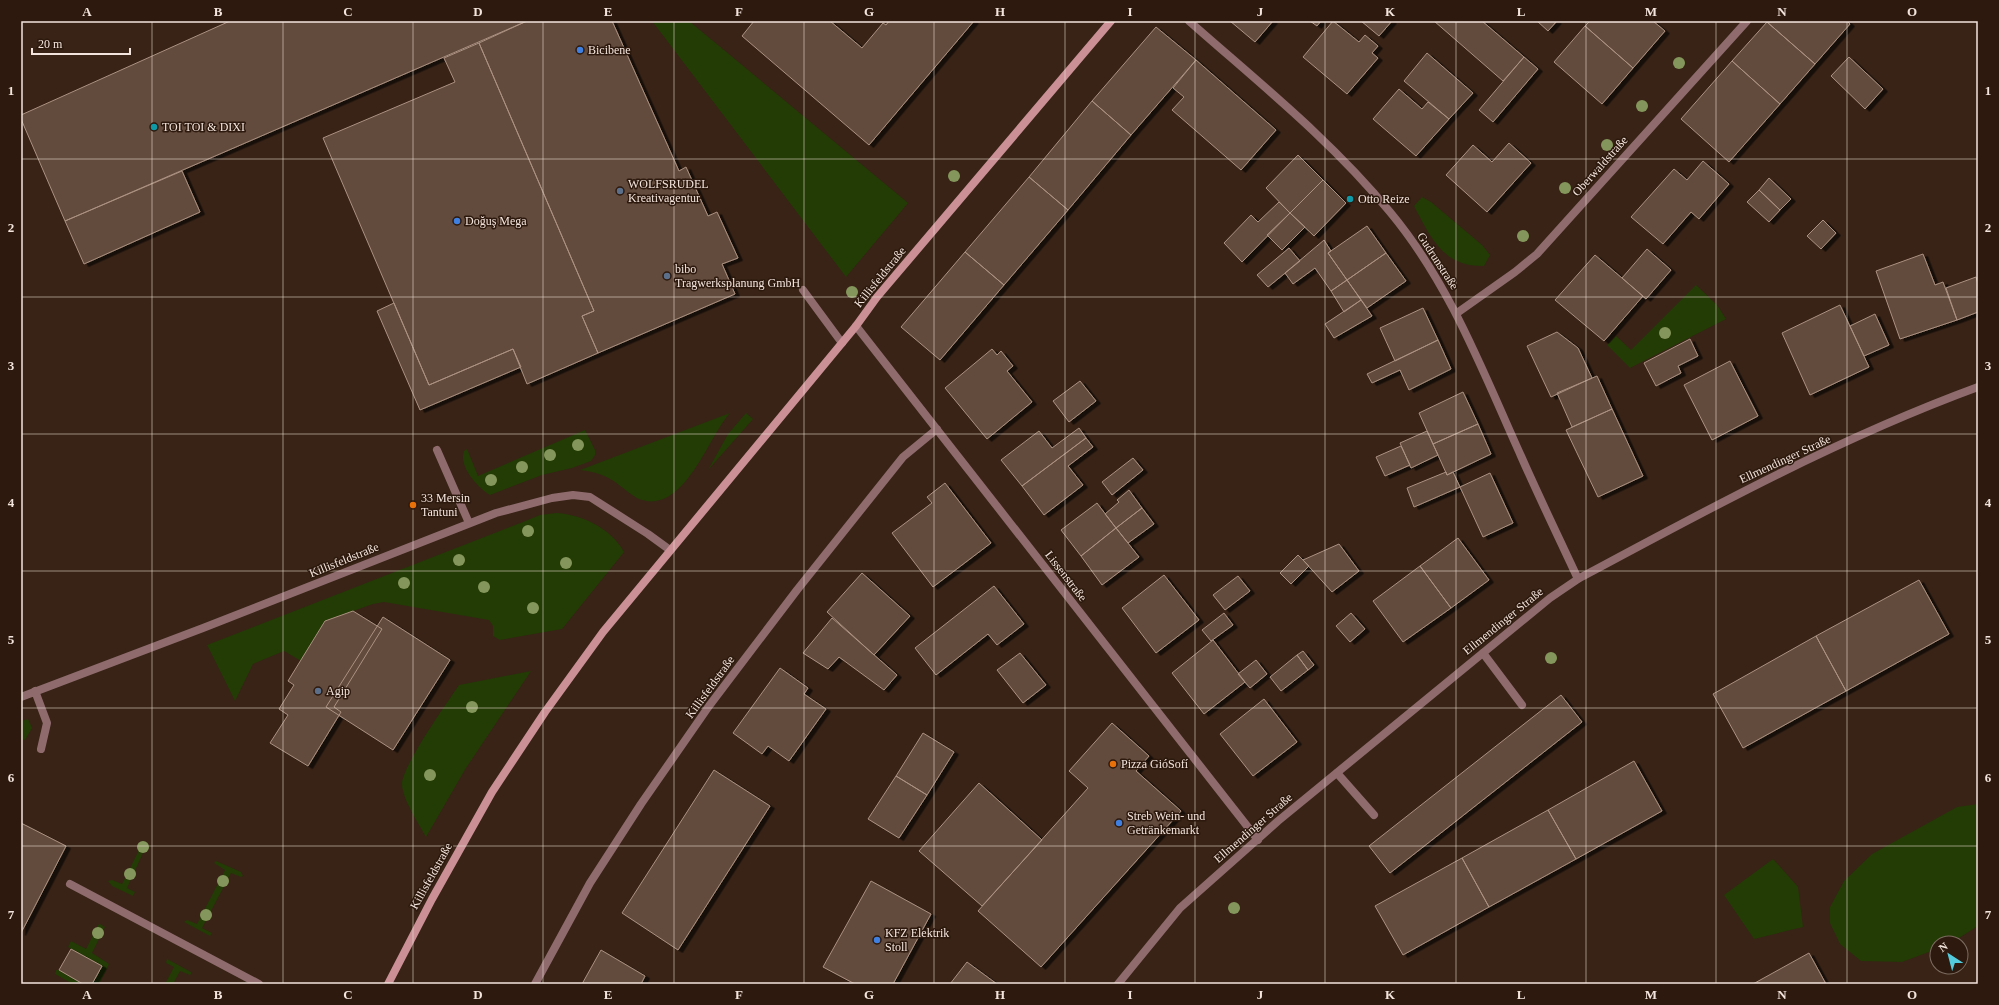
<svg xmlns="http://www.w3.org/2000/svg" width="1999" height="1005" viewBox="0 0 1999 1005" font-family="Georgia,serif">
<defs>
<filter id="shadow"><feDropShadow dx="4.5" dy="2.5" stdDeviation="0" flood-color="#0009"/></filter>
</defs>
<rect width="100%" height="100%" fill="#382316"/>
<path fill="#233b05" d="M652,21H689L908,203L846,277Z
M1422,197L1431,202L1482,245L1490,255L1484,266C1443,267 1431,238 1414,206Z
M1696,285L1717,305L1726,319L1630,368L1607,345L1616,336L1631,350Z
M730,413C708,437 684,516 639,499C632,496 625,489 619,485C607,475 595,472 580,470Z
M746,413L753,419L708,470L728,434Z
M585,430L595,450V455L591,461L572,468L542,475L490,495C478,488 458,466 464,451L467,449L478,476Z
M556,513C581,514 611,528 624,552L562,629L500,640L493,636V626L489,620L384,602L373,604L325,621L301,661L284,651L253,664L235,701L207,645L523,522L540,515Z
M531,671L466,768L426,837C419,824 402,799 402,784C402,766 447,703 459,685Z
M28,719L32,728L25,740L21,739V721Z
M1978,804V926L1951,943H1937V949L1902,962L1861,961L1840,944L1830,923V907L1844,881L1872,854L1957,807Z
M143,842L147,844L127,888L135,892L133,896L112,886L108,881L112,880L122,884Z
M1773,859L1798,887L1803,927L1754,939L1724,895Z
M216,861L241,872L243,876L241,877L231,873L202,928L212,933L210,936L184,922L187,920L197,924L225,870L214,863Z
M100,924L105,927L92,953L109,964L99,984H92L102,966L68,947L71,941L86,949L98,925Z
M167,959L191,972V974L190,975L180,971L173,984H165L174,967L166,963Z
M56,970H59L83,984H73L55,974Z"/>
<path fill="#624b3d" stroke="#ab9181" filter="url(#shadow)" d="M230,21H527L65,221L21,119V115Z
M527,21H612L679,171L686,167L708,216L717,212L738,258L722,264L735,294L598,353L582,316L594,311L479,43Z
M754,21H830L862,48L883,23L886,25L889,21H974L869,145L742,36Z
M1230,21H1273L1255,42Z
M1310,21H1321L1317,26Z
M1333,21L1359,42L1365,35L1378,46L1372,53L1378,58L1347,94L1303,57Z
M1361,21H1392L1379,36Z
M1434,21H1482L1524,57L1503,81Z
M1537,21H1557L1548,31Z
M1590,21H1653L1665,31L1633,68L1585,26Z
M1847,21L1850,24L1815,64L1767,22Z
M1767,22L1815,64L1780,104L1732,61Z
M1585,26L1633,68L1602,104L1554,62Z
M1156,27L1196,60L1131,135L1092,101Z
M479,43L594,311L582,316L598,353L527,384L513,349L429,385L323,138L455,82L444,58Z
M1427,53L1473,93L1449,119L1404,81Z
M1524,57L1538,69L1493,122L1479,110Z
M1849,57L1883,89L1865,109L1831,76Z
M1196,60L1276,130L1241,170L1172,110L1184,97L1173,88Z
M1732,61L1780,104L1729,162L1681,119Z
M1399,89L1422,109L1428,102L1449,119L1416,156L1373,119Z
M1092,101L1131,135L1068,210L1029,177Z
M1509,143L1531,163L1487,212L1446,175L1473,145L1492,162Z
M1298,155L1323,180L1290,213L1266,188Z
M1703,161L1729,184L1699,219L1691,212L1663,244L1631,217L1674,169L1687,180Z
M182,171L200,212L84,264L65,221Z
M1029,177L1068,210L1004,285L965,252Z
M1769,178L1791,199L1780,210L1759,190Z
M1323,180L1346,203L1314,236L1290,213Z
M1759,190L1780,210L1769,222L1747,202Z
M1279,202L1290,213L1242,262L1224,243L1251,215L1258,222Z
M1290,213L1305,227L1282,250L1267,235Z
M1823,220L1836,233L1821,249L1807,236Z
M1367,226L1386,253L1347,280L1328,253Z
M1324,240L1331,251L1328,253L1347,280L1331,291L1315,268L1293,284L1285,273Z
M1289,248L1300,261L1268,287L1257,275Z
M1647,249L1671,270L1646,299L1622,278Z
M965,252L1004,285L940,360L901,327Z
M1386,253L1406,281L1367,308L1347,280Z
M1923,254L1935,285L1943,282L1957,320L1900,339L1876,271Z
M1595,255L1643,296L1604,341L1555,300Z
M1976,277L1978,284V312L1957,320L1946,288Z
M1347,280L1361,300L1344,312L1331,291Z
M1361,300L1372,316L1334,338L1325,324Z
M394,303L429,385L513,349L521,367L420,410L377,311Z
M1840,305L1869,367L1810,395L1782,333Z
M1423,308L1438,340L1395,361L1380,328Z
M1875,314L1889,345L1864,356L1850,326Z
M1557,332L1578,348L1592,378L1551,397L1527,346Z
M1690,339L1698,356L1678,366L1681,373L1656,386L1644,363Z
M1438,340L1451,369L1409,390L1400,370L1372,383L1367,374Z
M992,349L997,355L1001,351L1013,366L1007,371L1032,402L987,439L945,388Z
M1730,361L1758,416L1712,440L1684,385Z
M1597,376L1612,409L1572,427L1557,393Z
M1080,381L1096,401L1069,422L1053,401Z
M1463,392L1478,424L1433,444L1419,413Z
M1612,409L1643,476L1598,497L1566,430Z
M1478,424L1491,454L1447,475L1433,444Z
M1079,428L1086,438L1022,486L1001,460L1039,431L1052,448Z
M1427,431L1438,455L1411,468L1400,443Z
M1086,438L1093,447L1068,466L1083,485L1044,515L1022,486Z
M1401,446L1410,465L1385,476L1376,457Z
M1133,458L1143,470L1112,495L1102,482Z
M1446,472L1447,475L1453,472L1460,487L1414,507L1407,488Z
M1490,473L1513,523L1483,537L1460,487Z
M945,483L991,543L933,587L892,533L932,503L927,497Z
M1129,490L1142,508L1116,528L1105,514L1119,502L1117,500Z
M1097,503L1116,528L1081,556L1061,530Z
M1142,508L1154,524L1128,543L1116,528Z
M1116,528L1139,557L1102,585L1081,556Z
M1458,538L1489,580L1451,608L1420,566Z
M1339,544L1359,571L1332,592L1303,560Z
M1298,555L1309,566L1291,584L1280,573Z
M1420,566L1451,608L1403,642L1373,601Z
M862,573L910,616L874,655L827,612Z
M1164,575L1199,620L1156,653L1122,608Z
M1238,576L1250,591L1225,610L1213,595Z
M1919,580L1949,634L1846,691L1816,636Z
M994,586L1024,624L997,645L988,634L936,675L915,648Z
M353,611L382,629L334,707L341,712L308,766L270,743L288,715L279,709L294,685L288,681L325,621Z
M1224,613L1233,625L1211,641L1202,630Z
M1351,613L1365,629L1350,642L1336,626Z
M383,617L450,660L393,750L326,707Z
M832,618L897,675L884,690L839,657L828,669L803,653Z
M1816,636L1846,691L1743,748L1713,694Z
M1213,640L1245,682L1204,714L1172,673Z
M1303,651L1314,665L1308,670L1297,655Z
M1020,653L1046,685L1023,703L997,670Z
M1297,655L1308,670L1281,691L1270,677Z
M1256,660L1267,674L1250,688L1238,674Z
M780,668L808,688L804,694L826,709L789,761L768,746L762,754L733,733Z
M1561,695L1582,722L1390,873L1369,846Z
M1264,699L1297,742L1253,776L1220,734Z
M1112,723L1149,756L1136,771L1181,811L1041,967L978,911L1088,788L1069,771Z
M923,733L954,752L927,795L896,776Z
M1634,761L1662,811L1576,859L1548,810Z
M714,770L770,806L678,950L622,913Z
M896,776L927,795L899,838L868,819Z
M979,783L1042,840L982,906L919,851Z
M1548,810L1576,859L1489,907L1462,858Z
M21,823L66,846L21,933Z
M1462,858L1489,907L1403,955L1375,906Z
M871,881L931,914L893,984H855L823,967Z
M71,949L102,966L92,984H83L59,970Z
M601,950L645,976L641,984H582Z
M1809,953L1826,984H1753Z
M967,962L997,984H950Z"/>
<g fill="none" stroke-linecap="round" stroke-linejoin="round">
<path stroke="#8f6b6e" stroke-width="8" d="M803,290L842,343
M437,450L469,523
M1483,653L1522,705
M35,691L47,723L41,749
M21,697L203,628L496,513L552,498L573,495L590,497L648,534L670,550
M1337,773L1374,815
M70,884L259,984"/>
<path stroke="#8f6b6e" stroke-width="8" d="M1189,21C1258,82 1331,140 1390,212C1450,284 1483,372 1521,456C1539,497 1559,538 1578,579
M1457,313L1515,272L1537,254L1747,21
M856,326L1258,840
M535,984L590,883L641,804L709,706L797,590L903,457L937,429
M1118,984L1180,908L1278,821L1550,598L1578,579C1708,509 1839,438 1978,387"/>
<path stroke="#ca9095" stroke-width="8" d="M388,984L432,899L492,792L545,712L603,632L856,326L877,297L1111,21"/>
</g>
<g fill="#84965b">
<circle cx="1679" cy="63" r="6"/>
<circle cx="1642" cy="106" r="6"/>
<circle cx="1607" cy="145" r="6"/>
<circle cx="954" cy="176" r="6"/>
<circle cx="1565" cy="188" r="6"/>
<circle cx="1523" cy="236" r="6"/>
<circle cx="852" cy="292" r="6"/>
<circle cx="1665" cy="333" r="6"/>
<circle cx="578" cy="445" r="6"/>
<circle cx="550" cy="455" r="6"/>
<circle cx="522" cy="467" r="6"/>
<circle cx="491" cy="480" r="6"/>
<circle cx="528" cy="531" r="6"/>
<circle cx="459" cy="560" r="6"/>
<circle cx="566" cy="563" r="6"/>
<circle cx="404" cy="583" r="6"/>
<circle cx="484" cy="587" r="6"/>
<circle cx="533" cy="608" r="6"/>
<circle cx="1551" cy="658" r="6"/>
<circle cx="472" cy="707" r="6"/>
<circle cx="430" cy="775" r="6"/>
<circle cx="143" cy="847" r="6"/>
<circle cx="130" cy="874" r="6"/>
<circle cx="223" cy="881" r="6"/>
<circle cx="1234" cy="908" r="6"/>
<circle cx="206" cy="915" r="6"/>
<circle cx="98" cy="933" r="6"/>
</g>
<path fill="none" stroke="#f3e5dd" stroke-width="1" stroke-opacity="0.55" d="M152,21V984M283,21V984M413,21V984M543,21V984M674,21V984M804,21V984M934,21V984M1065,21V984M1195,21V984M1325,21V984M1456,21V984M1586,21V984M1716,21V984M1847,21V984M21,159H1978M21,297H1978M21,434H1978M21,571H1978M21,708H1978M21,846H1978"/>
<g fill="#3f7fe0" stroke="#2d190d" stroke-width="1.5">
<circle cx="580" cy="50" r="4"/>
<circle cx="457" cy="221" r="4"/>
<circle cx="1119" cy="823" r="4"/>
<circle cx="877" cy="940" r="4"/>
</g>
<g fill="#0f9aa8" stroke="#2d190d" stroke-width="1.5">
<circle cx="154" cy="127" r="4"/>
<circle cx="1350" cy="199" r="4"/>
</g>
<g fill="#5c6f8a" stroke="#2d190d" stroke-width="1.5">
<circle cx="620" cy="191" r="4"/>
<circle cx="667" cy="276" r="4"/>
<circle cx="318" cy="691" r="4"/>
</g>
<g fill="#e8710a" stroke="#2d190d" stroke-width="1.5">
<circle cx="413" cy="505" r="4"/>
<circle cx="1113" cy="764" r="4"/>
</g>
<g text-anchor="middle" stroke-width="3" stroke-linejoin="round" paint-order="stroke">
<g font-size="12" fill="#f3e5dd" stroke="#2d190d" text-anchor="start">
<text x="588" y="54">Bicibene</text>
<text x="162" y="131">TOI TOI &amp; DIXI</text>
<text x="628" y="188">WOLFSRUDEL<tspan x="628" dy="14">Kreativagentur</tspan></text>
<text x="1358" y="203">Otto Reize</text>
<text x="465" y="225">Doğuş Mega</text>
<text x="675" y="273">bibo<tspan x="675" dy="14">Tragwerksplanung GmbH</tspan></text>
<text x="421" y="502">33 Mersin<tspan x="421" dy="14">Tantuni</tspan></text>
<text x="326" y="695">Agip</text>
<text x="1121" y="768">Pizza GióSofí</text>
<text x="1127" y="820">Streb Wein- und<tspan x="1127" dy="14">Getränkemarkt</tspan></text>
<text x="885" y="937">KFZ Elektrik<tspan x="885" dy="14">Stoll</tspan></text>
</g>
<g font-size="12" fill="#f3e5dd" stroke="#2d190d">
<text transform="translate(1600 166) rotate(-48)" y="4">Oberwaldstraße</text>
<text transform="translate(1438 261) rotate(57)" y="4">Gudrunstraße</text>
<text transform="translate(880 277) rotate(-51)" y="4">Killisfeldstraße</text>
<text transform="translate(1785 459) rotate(-25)" y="4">Ellmendinger Straße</text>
<text transform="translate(344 560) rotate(-22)" y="4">Killisfeldstraße</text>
<text transform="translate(1066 576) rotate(52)" y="4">Lissenstraße</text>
<text transform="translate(1503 621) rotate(-39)" y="4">Ellmendinger Straße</text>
<text transform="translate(710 687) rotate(-54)" y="4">Killisfeldstraße</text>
<text transform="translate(1253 828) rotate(-41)" y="4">Ellmendinger Straße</text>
<text transform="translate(431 876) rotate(-61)" y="4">Killisfeldstraße</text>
</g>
</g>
<rect width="1999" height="1005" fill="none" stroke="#2d190d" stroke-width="44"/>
<g transform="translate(1949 955) rotate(324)"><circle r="19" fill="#2d190d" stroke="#7c6b60"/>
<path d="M0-3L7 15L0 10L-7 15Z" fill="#54cadd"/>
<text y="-6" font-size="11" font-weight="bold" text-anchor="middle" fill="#f3e5dd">N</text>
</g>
<path d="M32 48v6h98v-6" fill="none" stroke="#f3e5dd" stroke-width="2"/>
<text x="38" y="48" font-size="12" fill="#f3e5dd" stroke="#2d190d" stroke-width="3" paint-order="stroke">20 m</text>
<rect x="22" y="22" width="1955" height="961" fill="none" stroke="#f3e5dd" stroke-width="1.5"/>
<g font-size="13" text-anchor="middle" font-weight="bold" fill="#f3e5dd">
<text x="87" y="16">A</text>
<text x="218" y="16">B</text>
<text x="348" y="16">C</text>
<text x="478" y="16">D</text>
<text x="608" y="16">E</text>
<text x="739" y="16">F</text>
<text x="869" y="16">G</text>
<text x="1000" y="16">H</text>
<text x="1130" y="16">I</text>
<text x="1260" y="16">J</text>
<text x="1390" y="16">K</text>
<text x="1521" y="16">L</text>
<text x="1651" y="16">M</text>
<text x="1782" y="16">N</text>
<text x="1912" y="16">O</text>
<text x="11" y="95">1</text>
<text x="1988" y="95">1</text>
<text x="11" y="232">2</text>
<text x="1988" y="232">2</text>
<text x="11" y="370">3</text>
<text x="1988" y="370">3</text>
<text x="11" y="507">4</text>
<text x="1988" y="507">4</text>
<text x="11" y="644">5</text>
<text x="1988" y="644">5</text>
<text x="11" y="782">6</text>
<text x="1988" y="782">6</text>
<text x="11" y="919">7</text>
<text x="1988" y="919">7</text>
<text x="87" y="999">A</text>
<text x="218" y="999">B</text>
<text x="348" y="999">C</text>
<text x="478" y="999">D</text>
<text x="608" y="999">E</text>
<text x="739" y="999">F</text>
<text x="869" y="999">G</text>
<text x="1000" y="999">H</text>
<text x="1130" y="999">I</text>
<text x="1260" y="999">J</text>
<text x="1390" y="999">K</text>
<text x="1521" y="999">L</text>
<text x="1651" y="999">M</text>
<text x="1782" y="999">N</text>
<text x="1912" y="999">O</text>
</g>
</svg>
